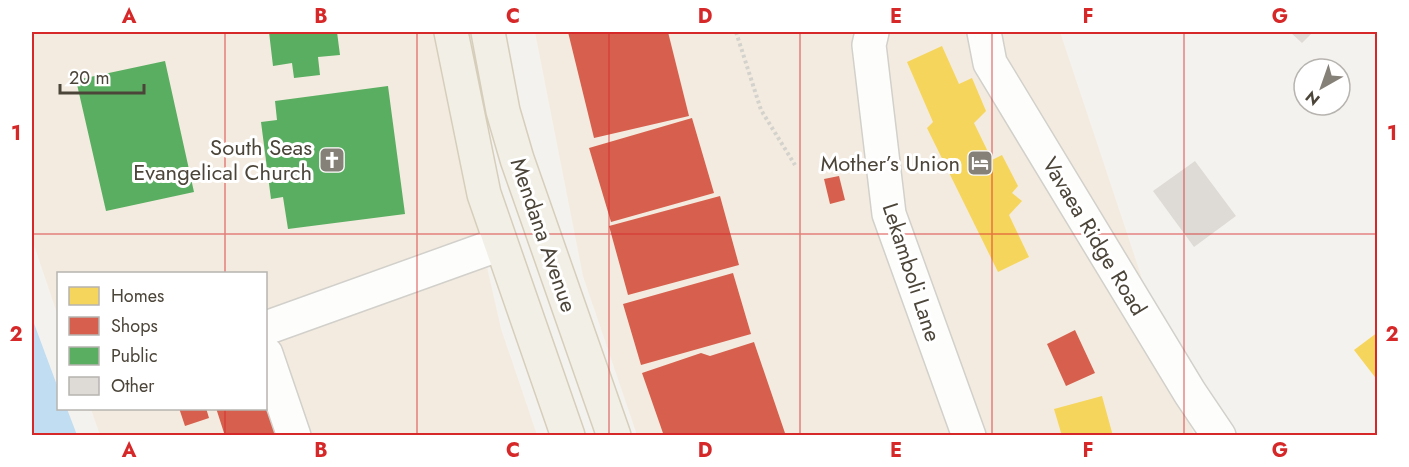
<svg xmlns="http://www.w3.org/2000/svg" width="1409" height="467" viewBox="0 0 1409 467" font-family="Jost,sans-serif">
<rect width="100%" height="100%" fill="#f4f2ee"/>
<path fill="#f3ebdf" d="M32,32H434L501,329L537,435H100L91,409L266,408V274H58V316L32,239Z
M535,32H1060L1194,435H637L583,276Z"/>
<path fill="#c0ddf1" d="M32,318L58,388V408L67,409L77,435H32Z"/>
<path fill="#f6d55c" d="M942,46L959,84L972,78L986,111L974,123L992,160L1002,155L1018,186L1012,193L1022,201L1009,215L1029,257L998,272L927,128L933,122L907,62Z
M1378,332V381L1354,350Z
M1102,396L1113,436H1062L1054,409Z"/>
<path fill="#d6604d" d="M568,32H668L689,116L594,138Z
M692,118L714,193L611,222L589,148Z
M839,176L845,200L830,204L824,179Z
M720,196L739,265L628,295L609,226Z
M733,273L751,334L641,365L623,304Z
M1075,330L1095,373L1066,386L1047,344Z
M754,342L786,436H664L642,373L701,353L710,356Z
M266,396L279,436H225L216,408H266Z
M179,408H206L209,418L185,426Z"/>
<path fill="#5aae61" d="M269,32H337L340,55L318,57L320,75L294,78L292,63L273,66Z
M165,61L194,192L106,211L76,80Z
M388,86L405,214L288,229L283,197L271,199L261,122L277,120L275,101Z"/>
<path fill="#dedbd6" d="M1290,32H1313L1302,43Z
M1195,161L1236,216L1194,247L1153,191Z"/>
<g fill="none" stroke-linecap="round" stroke-linejoin="round">
<g stroke="#d2d0cb" stroke-width="36">
<path id="minor" d="M872,32L869,45L889,214L969,436
M984,32L990,63L1190,393L1219,436
M266,328L500,244
M266,354L294,436"/>
</g>
<g stroke="#d6cebb" stroke-width="36">
<path id="major" d="M451,32L484,194L568,436
M488,32L503,111L517,159L614,436"/>
</g>
<path stroke="#d3d2cc" stroke-width="4" stroke-dasharray="3 3" stroke-linecap="butt" d="M736,32L761,110L795,165"/>
<use href="#minor" stroke="#fdfdfc" stroke-width="33"/>
<use href="#major" stroke="#f2efe6" stroke-width="33"/>
</g>
<path fill="none" stroke="#d62828" stroke-width="1.5" stroke-opacity="0.55" d="M225,32V274M417,32V436M609,32V436M800,32V436M992,32V436M1184,32V436M32,234H1378M225,408V436"/>
<defs>
<g id="church-square" transform="scale(1.35)"><rect x="-9" y="-9" width="18" height="18" rx="4" fill="#868178" stroke="#fff"/><path d="M-1.2-6h2.4v3.5h3.3v2.4h-3.3V6h-2.4V-.1h-3.3v-2.4h3.3Z" fill="#fff"/></g>
<g id="hotel-square" transform="scale(1.35)"><rect x="-9" y="-9" width="18" height="18" rx="4" fill="#868178" stroke="#fff"/><path d="M-6-4.5h1.5V1H6V5H4.5V3h-9V5H-6ZM-4 0a1.8 1.8 0 1 1 3.6 0ZM.5 0V-2.5h3Q6-2.5 6 0Z" fill="#fff"/></g>
</defs>
<g fill-rule="evenodd">
<use href="#church-square" x="332" y="160"/>
<use href="#hotel-square" x="980" y="163"/>
</g>
<g text-anchor="middle" stroke-width="6" stroke-linejoin="round" paint-order="stroke">
<g font-size="22" fill="#4b4439" stroke="#fff" text-anchor="end">
<text x="312" y="155">South Seas<tspan x="312" dy="25">Evangelical Church</tspan></text>
<text x="960" y="171">Mother’s Union</text>
</g>
<g font-size="22" fill="#4b4439" stroke="#fff">
<text transform="translate(544 235) rotate(71)" y="8">Mendana Avenue</text>
<text transform="translate(1095 236) rotate(59)" y="8">Vavaea Ridge Road</text>
<text transform="translate(912 272) rotate(72)" y="8">Lekamboli Lane</text>
</g>
</g>
<rect width="1409" height="467" fill="none" stroke="#ffffff" stroke-width="66"/>
<rect x="57" y="272" width="210" height="138" fill="#ffffff" stroke="#b7b4b0" stroke-width="1.5"/>
<rect x="69" y="287" width="30" height="18" fill="#f6d55c" stroke="#b7b4b0" stroke-width="1.5"/>
<text x="111" y="302" font-size="18" fill="#4b4439">Homes</text>
<rect x="69" y="317" width="30" height="18" fill="#d6604d" stroke="#b7b4b0" stroke-width="1.5"/>
<text x="111" y="332" font-size="18" fill="#4b4439">Shops</text>
<rect x="69" y="347" width="30" height="18" fill="#5aae61" stroke="#b7b4b0" stroke-width="1.5"/>
<text x="111" y="362" font-size="18" fill="#4b4439">Public</text>
<rect x="69" y="377" width="30" height="18" fill="#dedbd6" stroke="#b7b4b0" stroke-width="1.5"/>
<text x="111" y="392" font-size="18" fill="#4b4439">Other</text>
<g transform="translate(1322 87) rotate(220)"><circle r="28" fill="#ffffff" stroke="#b7b4b0" stroke-width="1.5"/>
<path d="M0-4.5L10 22L0 15L-10 22Z" fill="#868178"/>
<text y="-9" font-size="16" font-weight="bold" text-anchor="middle" fill="#4b4439">N</text>
</g>
<path d="M60 84v9h84v-9" fill="none" stroke="#4b4439" stroke-width="3"/>
<text x="69" y="84" font-size="18" fill="#4b4439" stroke="#ffffff" stroke-width="4.5" paint-order="stroke">20 m</text>
<rect x="33" y="33" width="1343" height="401" fill="none" stroke="#d62828" stroke-width="2"/>
<g font-size="20" text-anchor="middle" font-weight="bold" fill="#d62828">
<text x="129" y="23">A</text>
<text x="321" y="23">B</text>
<text x="513" y="23">C</text>
<text x="705" y="23">D</text>
<text x="896" y="23">E</text>
<text x="1088" y="23">F</text>
<text x="1280" y="23">G</text>
<text x="16" y="140">1</text>
<text x="1392" y="140">1</text>
<text x="16" y="341">2</text>
<text x="1392" y="341">2</text>
<text x="129" y="457">A</text>
<text x="321" y="457">B</text>
<text x="513" y="457">C</text>
<text x="705" y="457">D</text>
<text x="896" y="457">E</text>
<text x="1088" y="457">F</text>
<text x="1280" y="457">G</text>
</g>
</svg>
